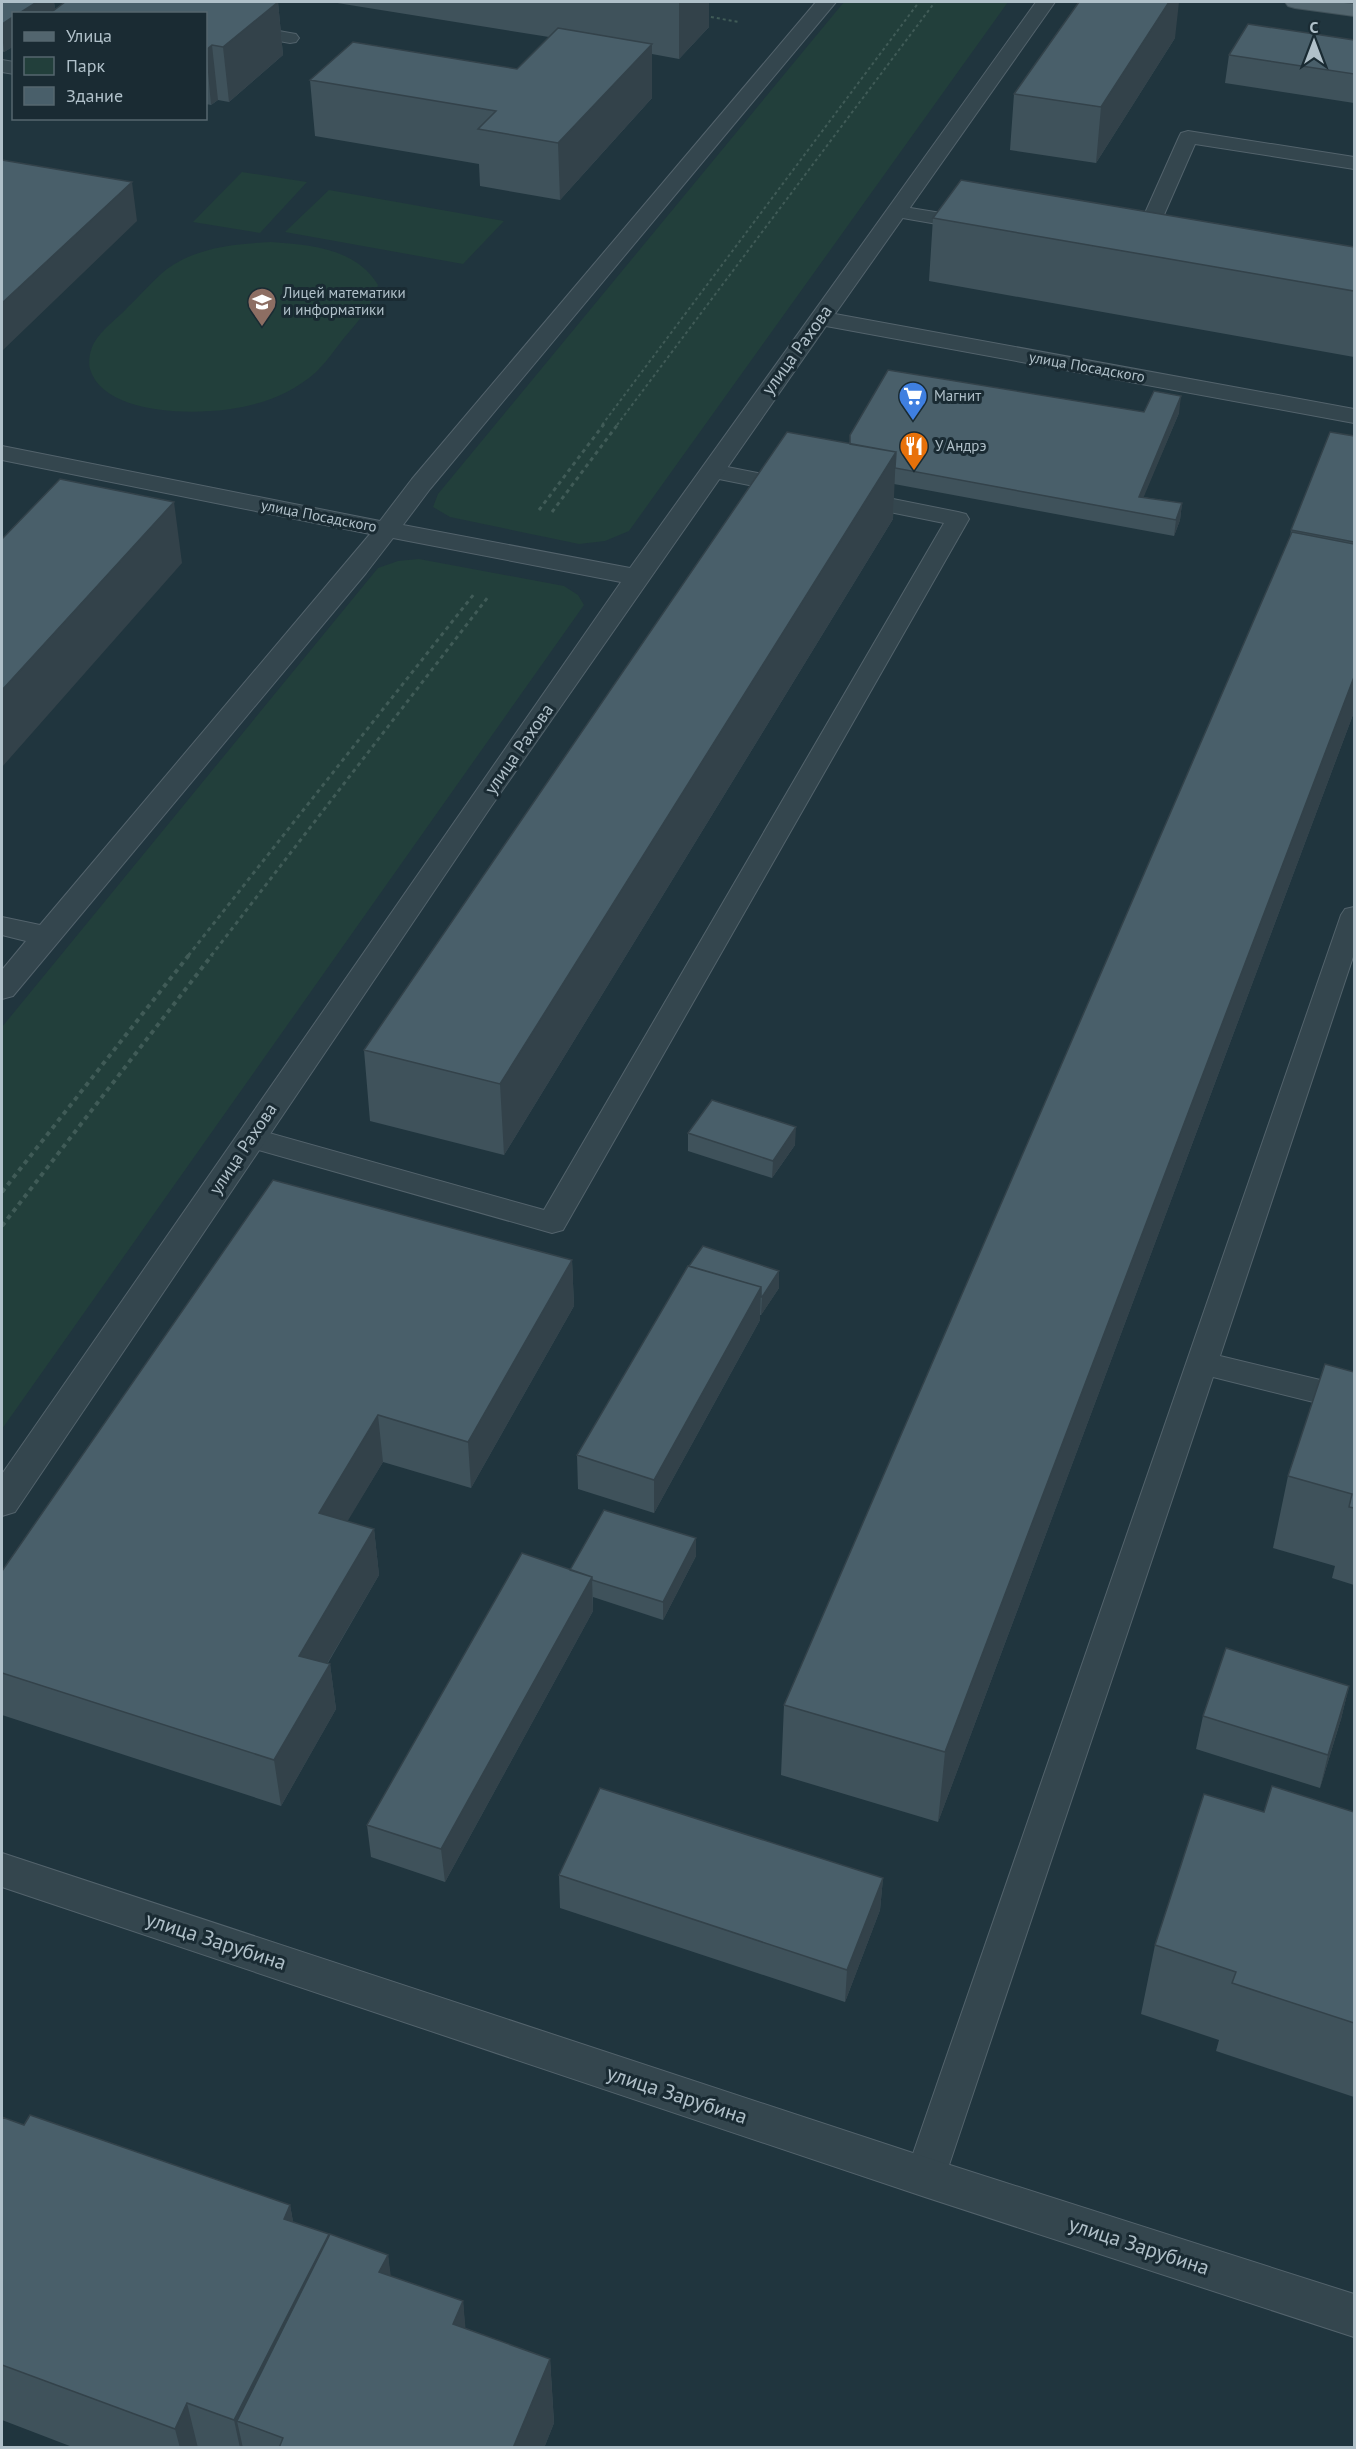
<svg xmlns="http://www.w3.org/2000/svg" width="1356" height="2449" viewBox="0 0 1356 2449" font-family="'PT Sans',sans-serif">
<rect width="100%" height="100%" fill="#20353e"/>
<path fill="#223f3b" d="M844,2H1008L629,531L605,541L579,544L450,517L433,507L438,494Z
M242,172L307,182L260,233L193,222Z
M329,190L504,221L463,264L285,232Z
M271,242C310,245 356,248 378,285C372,307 358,321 344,338C335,349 326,363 315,373C299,387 276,399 255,404C215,416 105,420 90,369C88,362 90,350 94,343C101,330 118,318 128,307C141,295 153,280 167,269C197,247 235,244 271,242Z
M419,559L564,586L578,595L584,605L2,1429V1027L378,568L398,561Z"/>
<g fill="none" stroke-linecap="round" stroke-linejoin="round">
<g stroke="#53636c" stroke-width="2">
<path id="lane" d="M206,18L290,33L296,34L299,38L296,42L290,43L206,28Z
M1188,131L1354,157V169L1195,144L1149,249L1146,253H1132L1129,249L1179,137L1181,133Z
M898,206L972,218L979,220L982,224L979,228L972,230L891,216L888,212L891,208Z
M712,464L794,480L802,482L805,487L802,492L794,494L704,476L701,471L704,466Z
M853,491L958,512L966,514L969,519L563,1230L552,1233L241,1145L236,1138L241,1131L251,1128L544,1210L944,523L845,503L842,498L845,493Z
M1354,907V954L1220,1356L1354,1388V1412L1213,1377L945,2177L939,2190L925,2195L911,2190L905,2177L1341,915L1345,909Z"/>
</g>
<g stroke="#53636c" stroke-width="2">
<path id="street" d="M816,2H836L430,489L403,525L630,568L1036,2H1055L835,314L1354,409V423L826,326L490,808L15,1512L2,1516V1474L621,582L393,538L366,573L13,996L2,999V970L26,941L2,935V917L40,925L370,534L2,460V446L380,521L412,479Z
M2,60L14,62V74L2,72Z
M2,1853L925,2157L1354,2294V2337L925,2197L2,1887Z"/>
</g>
<g stroke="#41525a" stroke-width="2">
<path id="primary" d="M1285,2H1334L1354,4V16L1295,8L1288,6Z"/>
</g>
<path stroke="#405b57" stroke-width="2" stroke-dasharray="3 3" stroke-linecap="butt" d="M705,16L739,22
M602,425L919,2
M617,425L935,2"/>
<path stroke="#405b57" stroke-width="3" stroke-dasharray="4 4" stroke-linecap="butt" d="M539,510L604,424
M552,512L618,424
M188,956L474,594
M211,956L488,597"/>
<path stroke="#405b57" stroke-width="4" stroke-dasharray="4.5 4.5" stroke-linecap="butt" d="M2,1192L189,955
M2,1226L212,955"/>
<use href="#lane" fill="#34464e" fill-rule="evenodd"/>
<use href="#street" fill="#34464e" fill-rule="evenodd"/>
<use href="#primary" fill="#52656e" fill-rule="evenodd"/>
</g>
<path fill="#3f525b" d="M2,2H54L55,9L65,2H278L283,55L229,102L218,100L211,105L206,104V14H14V46L4,52L2,51Z
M331,2H709V27L679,59L652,54V98L560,200L480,186L479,164L315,136L310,80L517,69L549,37Z
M1175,38L1096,163L1010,150L1014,94Z
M1354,40V103L1225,83L1229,55Z
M933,218L1354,247V357L929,281Z
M1144,412L1179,413L1143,497L1182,503L1180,520L1174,536L894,484L893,519L504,1155L370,1121L364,1050L850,444Z
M1354,436V712L938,1822L781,1775L784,1705L1290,537L1291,530Z
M688,1133L795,1145L772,1178L688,1151Z
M572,1260L574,1306L471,1488L383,1462L347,1521L374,1529L379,1575L328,1663L330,1664L336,1709L281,1806L2,1715V1571Z
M779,1271V1288L761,1315H760V1320L654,1513L578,1489L577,1455Z
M1354,1372V1585L1332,1578L1335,1566L1273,1548L1288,1476Z
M696,1556L663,1620L593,1597V1611L445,1882L371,1857L367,1825L570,1570Z
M1349,1686L1341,1719L1320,1788L1196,1749L1203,1716Z
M1264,1812H1354V2097L1216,2051L1219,2040L1141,2014L1155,1945Z
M559,1875L883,1878L880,1910L845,2002L560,1908Z
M2,2117L24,2125L290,2205L293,2222L388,2255L390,2276L463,2301L465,2328L550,2359L554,2423L544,2448H75L2,2420Z"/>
<path fill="#33424a" d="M37,2H54L56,14H18Z
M278,2L283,55L229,102L223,47Z
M679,2H709V27L679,59Z
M1169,2H1179L1175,38L1096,163L1101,107Z
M14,16V46L4,52L2,33V24Z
M652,44V98L560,200L558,143Z
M212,45L218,100L211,105L206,50Z
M132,182L137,221L2,351V303Z
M1181,396L1179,413L1137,513L1139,497Z
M896,452L893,519L504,1155L500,1084Z
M174,502L182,563L2,767V690Z
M1182,503L1180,520L1174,536L1176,520Z
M1354,677V712L938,1822L945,1752Z
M796,1127L795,1145L772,1178L773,1161Z
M572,1260L574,1306L471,1488L468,1442Z
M779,1271V1288L761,1315L762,1297Z
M761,1287L760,1320L654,1513V1480Z
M378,1415L383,1462L325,1559L319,1513Z
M374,1529L379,1575L305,1701L299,1656Z
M696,1538V1556L663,1620V1602Z
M592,1577L593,1611L445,1882L441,1849Z
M330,1664L336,1709L281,1806L274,1760Z
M1349,1686L1341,1719L1320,1788L1328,1755Z
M883,1878L880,1910L845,2002L847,1970Z
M290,2205L302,2270L284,2219Z
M329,2234L272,2434L237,2421L243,2448H240L234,2420Z
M388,2255L397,2321L379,2272Z
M463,2301L469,2366L453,2324Z
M550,2359L554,2423L544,2448H513Z
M187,2403L198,2448H180L175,2429Z"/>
<path fill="#495f6a" stroke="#33424a" stroke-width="1.5" d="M2,2H37L18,14H14V16L2,24Z
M65,2H278L223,47L212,45L206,50V14H49Z
M1079,2H1169L1101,107L1014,94Z
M1248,24L1354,40V74L1229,55Z
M558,28L652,44L558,143L478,129L496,111L310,80L353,42L517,69Z
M2,160L132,182L2,303Z
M961,180L1354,247V291L933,218Z
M888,370L1144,412L1154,391L1181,396L1139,497L1182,503L1176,520L895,468L896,452L850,444V435Z
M787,432L896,452L500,1084L364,1050Z
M1330,432L1354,436V542L1291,530Z
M60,479L174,502L2,690V539Z
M1292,532L1354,544V677L945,1752L784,1705Z
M712,1100L796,1127L773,1161L688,1133Z
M273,1180L572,1260L468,1442L378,1415L319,1513L374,1529L299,1656L330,1664L274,1760L2,1673V1571Z
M703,1246L779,1271L762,1297H761V1287L689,1266Z
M688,1266L761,1287L654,1480L577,1455Z
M1325,1364L1354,1372V1508L1349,1507L1352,1494L1288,1476Z
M604,1510L696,1538L663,1602L592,1580V1577L570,1570Z
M522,1553L592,1577L441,1849L367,1825Z
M1226,1648L1349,1686L1328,1755L1203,1716Z
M1272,1786L1354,1812V2023L1232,1983L1236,1972L1155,1945L1204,1794L1264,1812Z
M600,1788L883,1878L847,1970L559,1875Z
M30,2115L290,2205L284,2219L329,2234L234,2420L187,2403L175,2429L2,2365V2117L24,2125Z
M330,2234L388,2255L379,2272L463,2301L453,2324L550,2359L513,2448H279L283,2438L237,2421Z"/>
<defs>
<g id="school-pin" transform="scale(1.5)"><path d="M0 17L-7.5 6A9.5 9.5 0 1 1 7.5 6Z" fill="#8d6e63" stroke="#1a2b33"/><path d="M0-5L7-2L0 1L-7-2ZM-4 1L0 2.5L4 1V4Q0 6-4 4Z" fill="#fff"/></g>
<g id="supermarket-pin" transform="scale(1.5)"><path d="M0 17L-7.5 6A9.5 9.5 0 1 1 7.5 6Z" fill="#3f7fe0" stroke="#1a2b33"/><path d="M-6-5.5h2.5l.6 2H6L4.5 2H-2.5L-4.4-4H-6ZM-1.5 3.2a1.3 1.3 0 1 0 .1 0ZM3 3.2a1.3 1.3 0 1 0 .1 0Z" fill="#fff"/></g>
<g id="restaurant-pin" transform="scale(1.5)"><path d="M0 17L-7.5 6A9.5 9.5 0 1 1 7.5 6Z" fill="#e8710a" stroke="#1a2b33"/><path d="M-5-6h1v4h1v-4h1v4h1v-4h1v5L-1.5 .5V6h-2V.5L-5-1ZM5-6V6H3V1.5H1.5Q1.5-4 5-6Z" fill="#fff"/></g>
</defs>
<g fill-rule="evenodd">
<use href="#school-pin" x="262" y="302"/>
<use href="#supermarket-pin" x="913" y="396"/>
<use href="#restaurant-pin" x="914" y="446"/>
</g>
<g text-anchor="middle" stroke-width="6" stroke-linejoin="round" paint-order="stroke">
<g font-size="15" fill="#b0c0c9" stroke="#1a2b33" text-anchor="start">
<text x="283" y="298">Лицей математики<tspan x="283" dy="17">и информатики</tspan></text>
<text x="934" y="401">Магнит</text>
<text x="935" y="451">У Андрэ</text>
</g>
<g font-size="15" fill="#b0c0c9" stroke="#1a2b33">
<text transform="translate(1087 367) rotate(10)" y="5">улица Посадского</text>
<text transform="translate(319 516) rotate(11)" y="5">улица Посадского</text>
</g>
<g font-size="18" fill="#b0c0c9" stroke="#1a2b33">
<text transform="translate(797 350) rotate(-54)" y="6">улица Рахова</text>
<text transform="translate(519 749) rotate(-55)" y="6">улица Рахова</text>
<text transform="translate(243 1149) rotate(-56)" y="6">улица Рахова</text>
</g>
<g font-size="21" fill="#b0c0c9" stroke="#1a2b33">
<text transform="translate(216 1941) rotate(18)" y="7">улица Зарубина</text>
<text transform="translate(677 2095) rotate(18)" y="7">улица Зарубина</text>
<text transform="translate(1139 2246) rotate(18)" y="7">улица Зарубина</text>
</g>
</g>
<rect width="1356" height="2449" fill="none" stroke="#b0c0c9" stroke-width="6"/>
<rect x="12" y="12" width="195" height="108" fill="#1a2b33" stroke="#56676f" stroke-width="1.5"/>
<rect x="24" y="32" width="30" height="9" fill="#52656e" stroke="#56676f" stroke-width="1.5"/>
<text x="66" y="42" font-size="18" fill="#b0c0c9">Улица</text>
<rect x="24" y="57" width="30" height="18" fill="#223f3b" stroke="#56676f" stroke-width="1.5"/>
<text x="66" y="72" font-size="18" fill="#b0c0c9">Парк</text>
<rect x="24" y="87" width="30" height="18" fill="#495f6a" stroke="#56676f" stroke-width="1.5"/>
<text x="66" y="102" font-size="18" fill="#b0c0c9">Здание</text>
<g transform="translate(1314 42)" stroke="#1a2b33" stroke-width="4.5" paint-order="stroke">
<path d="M0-4.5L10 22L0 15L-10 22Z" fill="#b0c0c9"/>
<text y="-9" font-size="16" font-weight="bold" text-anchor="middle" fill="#b0c0c9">С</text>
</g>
</svg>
